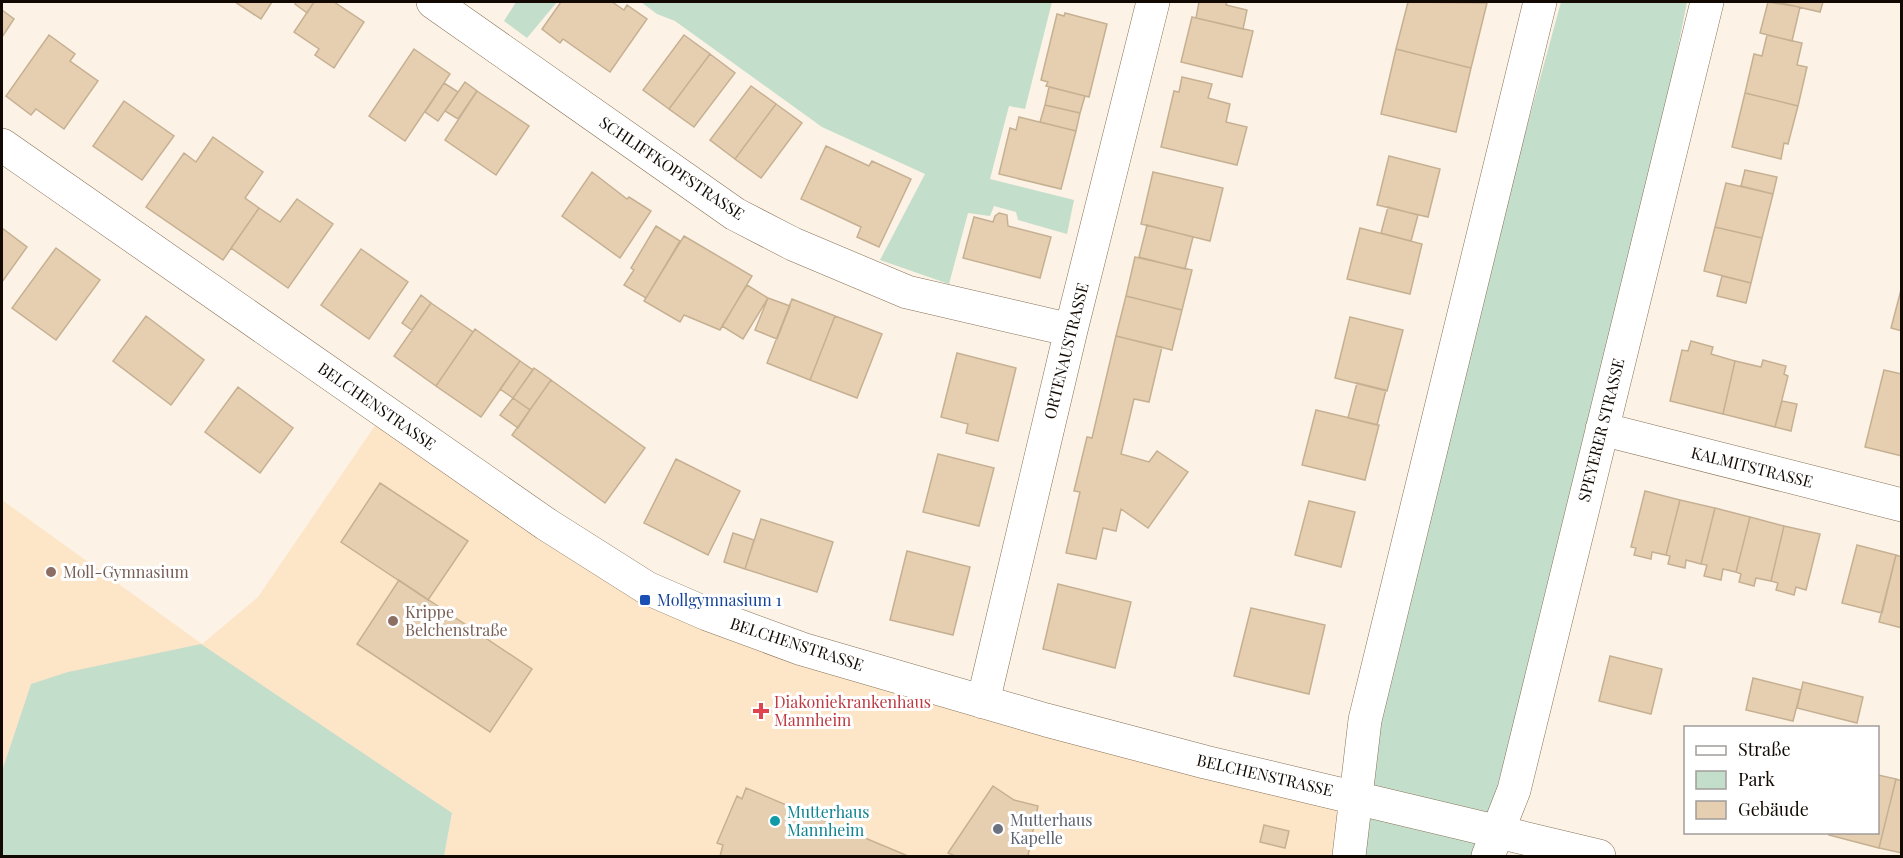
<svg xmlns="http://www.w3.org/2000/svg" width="1903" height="858" viewBox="0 0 1903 858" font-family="'Playfair Display',serif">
<rect width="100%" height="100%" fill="#fcf2e6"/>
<path fill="#fde5c8" d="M385,411L647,588L1356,797L1349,856H444L452,813L31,684L2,771V500L202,644L258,597Z"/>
<path fill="#c3decb" d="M516,2H557L527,38L504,21Z
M641,2H1052L1025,109L1009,106L990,179L1074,200L1067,234L1018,220L1016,212L994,206L990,216L968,213L949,284L880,260L925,174L822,127L675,21L657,14Z
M1561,2H1687L1602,429L1488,856H1349L1365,720Z
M201,644L452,813L444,856H2V771L31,684L68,672Z"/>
<path fill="#e6cfb1" stroke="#c6b092" stroke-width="1.5" d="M235,2H272L261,19Z
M296,2H314L307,13L295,4Z
M314,2H334L364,22L334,68L315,55L319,49L294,32Z
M561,2H612L624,10L627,5L647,19L610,72L563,39L560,43L542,29Z
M1199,2H1227L1226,5L1247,10L1243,29L1196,18Z
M1408,2L1487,3L1471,68L1396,49Z
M1768,2L1800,7L1792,41L1760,33Z
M1777,2H1823L1820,12Z
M2,10L14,19L2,37Z
M1065,13L1107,24L1089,97L1046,86L1048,82L1041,80L1057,14L1064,16Z
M1192,17L1253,31L1242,77L1181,62Z
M49,35L75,54L70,61L98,81L64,129L36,109L31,115L6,96Z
M684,35L710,54L669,109L643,90Z
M1767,35L1802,43L1797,65L1807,67L1798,106L1745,93L1754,54L1762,56Z
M414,49L450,74L405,141L369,116Z
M1396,49L1471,68L1456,132L1381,114Z
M710,54L735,73L694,127L669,109Z
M1182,77L1212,84L1208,98L1230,104L1226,122L1247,127L1237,165L1161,147L1174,91L1179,92Z
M465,82L477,91L458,119L445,111Z
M444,83L458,92L438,121L425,112Z
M751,86L776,104L735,159L710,140Z
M1049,87L1085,96L1080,113L1045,105Z
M477,91L529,126L496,175L445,140Z
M1745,93L1798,106L1788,144L1784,143L1781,159L1732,147Z
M124,101L174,136L142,180L93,146Z
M776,104L802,123L761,178L735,159Z
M1045,105L1080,113L1076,131L1040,122Z
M1019,117L1076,131L1061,189L999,174L1010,128L1016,130Z
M213,137L263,172L245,198L259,208L223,260L146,207L184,153L196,162Z
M826,146L869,166L872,161L911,179L879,247L857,237L861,227L801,199Z
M1389,156L1440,169L1428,217L1377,205Z
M1745,170L1777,177L1773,194L1741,186Z
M592,172L627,199L629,197L651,211L620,258L562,216Z
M1153,172L1223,188L1210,241L1141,224Z
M1726,183L1773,194L1762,238L1715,227Z
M297,199L333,224L288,288L231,248L259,208L280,222Z
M1388,207L1418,215L1411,241L1381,233Z
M999,213L1007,215L1008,226L1051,237L1040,278L963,258L974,217L993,222L995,216Z
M1147,225L1193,237L1185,269L1139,257Z
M656,226L680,241L646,298L624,285L634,270L631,268Z
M1715,227L1762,238L1751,283L1704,271Z
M2,228L27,247L2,282Z
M1360,228L1422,244L1410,294L1347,279Z
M684,236L752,276L720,330L684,315L680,322L644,301Z
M56,248L100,280L56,340L12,308Z
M361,249L408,282L369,339L321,305Z
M1135,257L1192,270L1182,310L1126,296Z
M1722,276L1751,283L1746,303L1717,296Z
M747,285L768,298L743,339L722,326Z
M1902,286V331L1891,328Z
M421,295L431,303L412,330L402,323Z
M1126,296L1182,310L1172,350L1116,336Z
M768,298L790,306L777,339L755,330Z
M792,299L835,316L810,380L767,363Z
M431,303L473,332L436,386L394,356Z
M146,316L204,360L171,405L113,361Z
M835,316L882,334L857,398L810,380Z
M1350,317L1403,330L1387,391L1335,378Z
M475,329L520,361L481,417L436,386Z
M1116,336L1162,347L1149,402L1134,399L1121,454L1149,462L1157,451L1188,472L1148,528L1121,509L1116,531L1103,528L1096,559L1066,553L1080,492L1074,491L1087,437L1092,438Z
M1691,341L1713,347L1711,354L1735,361L1723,414L1670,401L1682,350L1688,351Z
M957,353L1016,368L998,441L966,433L968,424L941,417Z
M1763,360L1786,366L1784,374L1788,376L1775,427L1723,414L1735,361L1761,367Z
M520,361L533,370L513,398L500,389Z
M534,368L551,380L530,410L513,398Z
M1884,370L1902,374V456L1865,447Z
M551,380L645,448L605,503L512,435Z
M1357,383L1386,390L1377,425L1348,418Z
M238,387L293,428L260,473L205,432Z
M513,398L530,410L518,428L500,415Z
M1782,401L1797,404L1791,431L1775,427Z
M1316,410L1379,425L1365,480L1302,465Z
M938,454L994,468L979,526L923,512Z
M676,459L740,491L708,555L644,523Z
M380,483L468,541L428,600L341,542Z
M1645,491L1680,500L1666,555L1652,552L1651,559L1634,555L1636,548L1631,547Z
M1680,500L1715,508L1701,564L1686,560L1685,568L1668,564L1670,556L1666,555Z
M1309,501L1355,512L1341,567L1295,555Z
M1715,508L1750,517L1736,572L1723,569L1721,580L1704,576L1707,565L1701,564Z
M1750,517L1784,526L1771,581L1756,578L1754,586L1739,582L1741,574L1736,572Z
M761,519L833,542L817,592L745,569Z
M1784,526L1820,534L1806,590L1796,587L1794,595L1776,590L1778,583L1771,581Z
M733,533L754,540L745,569L724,562Z
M1857,545L1896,555L1882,613L1842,603Z
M907,551L970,567L953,635L890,620Z
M1896,555L1902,557V628L1879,622Z
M399,580L532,669L490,732L357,644Z
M1058,584L1131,602L1115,668L1043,649Z
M1251,608L1325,625L1309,694L1234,676Z
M1610,656L1662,669L1651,714L1599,701Z
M1753,678L1801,690L1793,721L1746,710Z
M1803,682L1863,697L1857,723L1797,708Z
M1878,775L1896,779L1879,848L1829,835L1830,832H1878Z
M1896,779L1902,781V853L1879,848Z
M993,786L1014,800L1038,806L1028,856H955L948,853Z
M746,788L908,856H720L723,845L717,843L737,796L742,799Z
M1264,825L1289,831L1285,848L1260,842Z"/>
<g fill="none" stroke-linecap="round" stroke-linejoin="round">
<g stroke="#877156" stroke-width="34">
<path id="street" d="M433,2L735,214L793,244L907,292L1071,330
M2,145L546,524L647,588L707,614L802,649L1046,720L1205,762L1599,856
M1602,429L1902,505
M983,702L1071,330L1153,2
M1349,856L1365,720L1540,2
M1488,856L1514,790L1707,2"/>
</g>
<use href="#street" stroke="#fff" stroke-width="33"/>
</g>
<g fill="#8d6e63" stroke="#fff" stroke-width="2">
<circle cx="51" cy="572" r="6"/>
<circle cx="393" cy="621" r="6"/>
</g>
<rect fill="#1a4fb4" stroke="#fff" stroke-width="2" x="639" y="594" width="12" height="12" rx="3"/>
<path fill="#e0444e" stroke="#fff" stroke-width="2" d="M758 702h6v6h6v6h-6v6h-6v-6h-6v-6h6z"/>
<circle fill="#0f9aa8" stroke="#fff" stroke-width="2" cx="775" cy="821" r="6"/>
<circle fill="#6b7280" stroke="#fff" stroke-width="2" cx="998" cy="829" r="6"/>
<g text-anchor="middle" stroke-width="6" stroke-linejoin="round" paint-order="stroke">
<g font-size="16" fill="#120a02" stroke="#fff">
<text transform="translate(672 168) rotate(34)" y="6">SCHLIFFKOPFSTRASSE</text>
<text transform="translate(1066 351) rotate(-76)" y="6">ORTENAUSTRASSE</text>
<text transform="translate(377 406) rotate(35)" y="6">BELCHENSTRASSE</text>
<text transform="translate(1601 430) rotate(-76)" y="6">SPEYERER STRASSE</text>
<text transform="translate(1752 467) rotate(14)" y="6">KALMITSTRASSE</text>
<text transform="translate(797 644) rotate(18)" y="6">BELCHENSTRASSE</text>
<text transform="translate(1265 775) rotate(13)" y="6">BELCHENSTRASSE</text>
</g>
<g font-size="16" fill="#785e54" stroke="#fff" text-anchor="start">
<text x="63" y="578">Moll-Gymnasium</text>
<text x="405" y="618">Krippe<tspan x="405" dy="18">Belchenstraße</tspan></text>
</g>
<g font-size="16" fill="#164399" stroke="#fff" text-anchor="start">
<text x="657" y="606">Mollgymnasium 1</text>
</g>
<g font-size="16" fill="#be3a42" stroke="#fff" text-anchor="start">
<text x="774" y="708">Diakoniekrankenhaus<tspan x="774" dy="18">Mannheim</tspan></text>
</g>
<g font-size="16" fill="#0d838f" stroke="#fff" text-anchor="start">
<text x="787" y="818">Mutterhaus<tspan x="787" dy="18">Mannheim</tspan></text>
</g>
<g font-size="16" fill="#5b616d" stroke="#fff" text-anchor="start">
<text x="1010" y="826">Mutterhaus<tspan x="1010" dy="18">Kapelle</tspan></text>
</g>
</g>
<rect width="1903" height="858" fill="none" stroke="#120a02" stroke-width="6"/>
<rect x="1684" y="726" width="195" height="108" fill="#ffffff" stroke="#a09d9a" stroke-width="1.5"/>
<rect x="1696" y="746" width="30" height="9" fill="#ffffff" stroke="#a09d9a" stroke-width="1.5"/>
<text x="1738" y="756" font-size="18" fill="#120a02">Straße</text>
<rect x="1696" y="771" width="30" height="18" fill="#c3decb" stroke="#a09d9a" stroke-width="1.5"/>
<text x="1738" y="786" font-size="18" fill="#120a02">Park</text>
<rect x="1696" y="801" width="30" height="18" fill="#e6cfb1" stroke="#a09d9a" stroke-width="1.5"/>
<text x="1738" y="816" font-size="18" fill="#120a02">Gebäude</text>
</svg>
